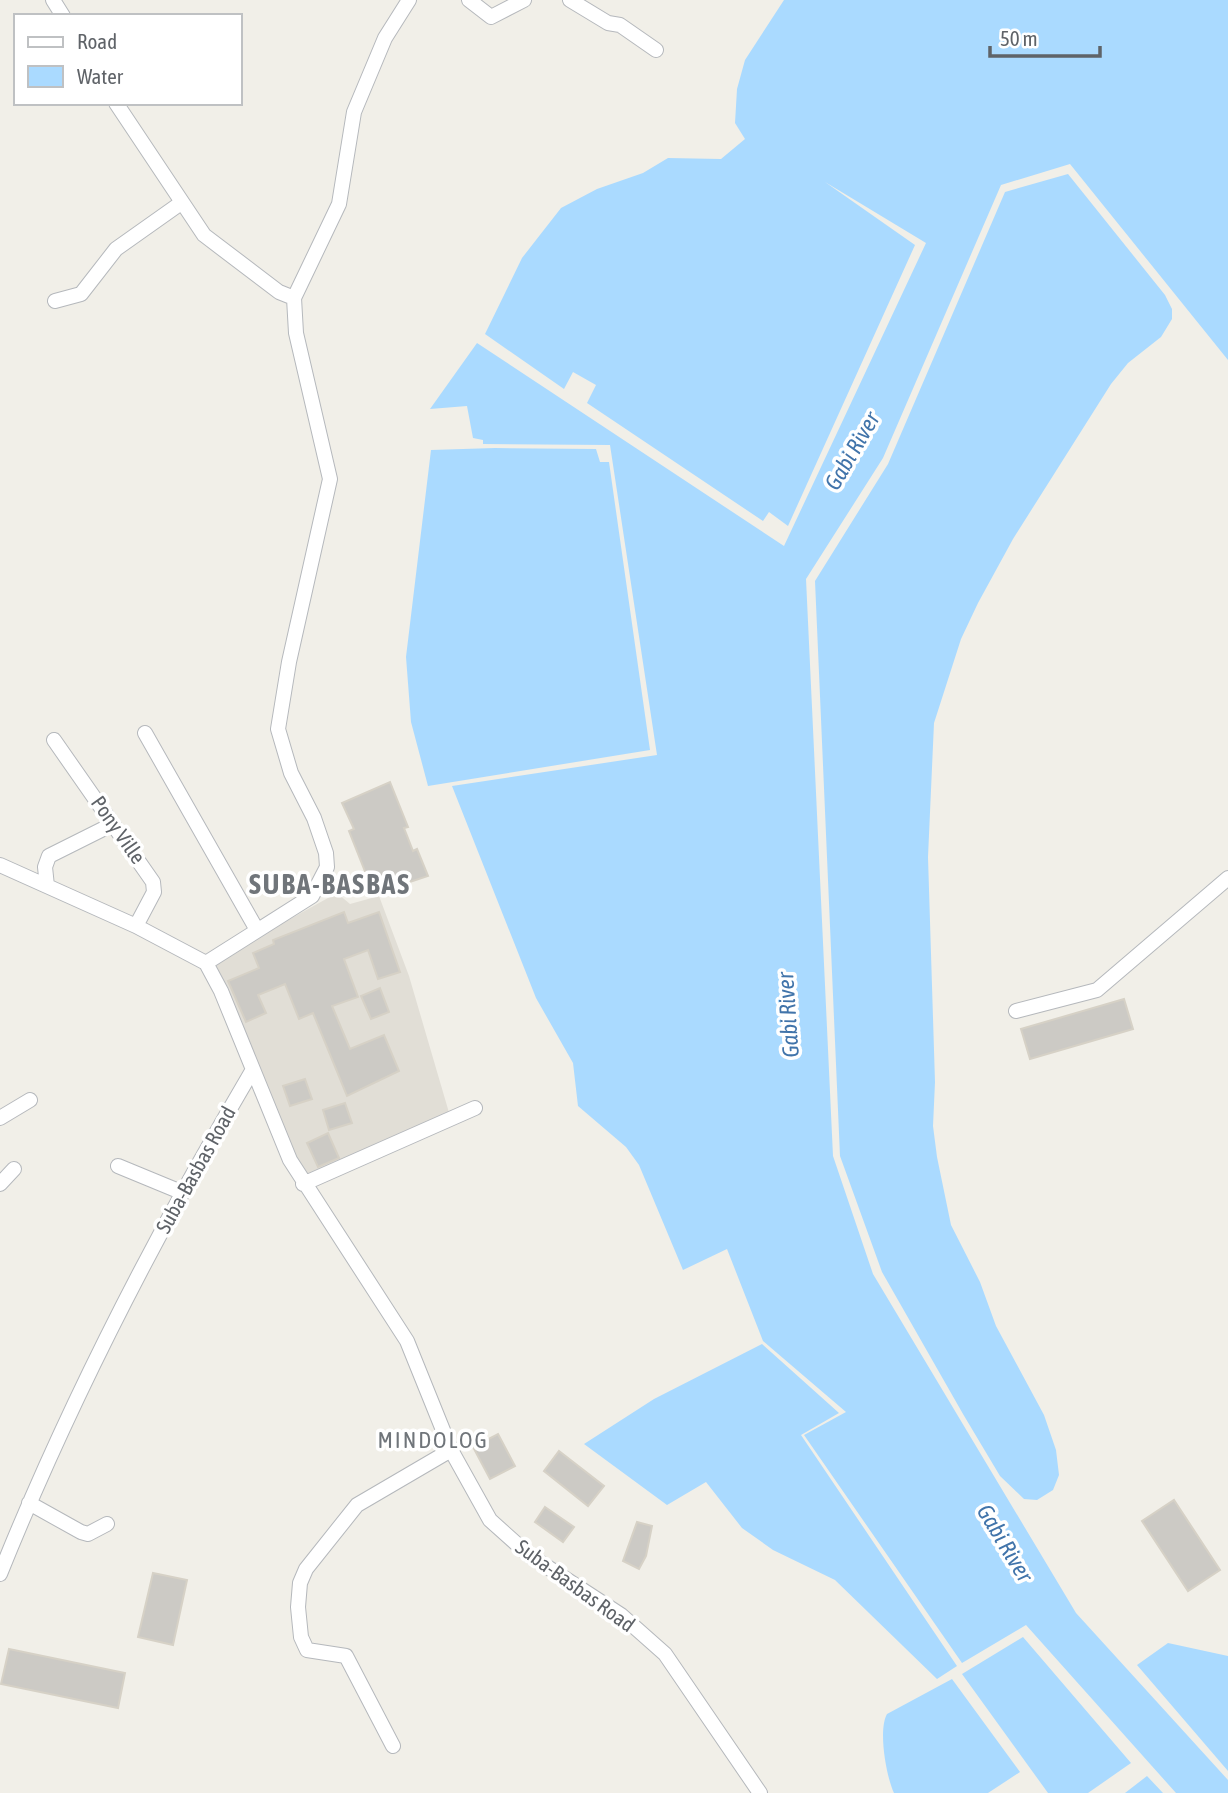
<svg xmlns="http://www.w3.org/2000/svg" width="1228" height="1793" viewBox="0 0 1228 1793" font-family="'Asap Condensed',sans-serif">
<rect width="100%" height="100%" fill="#f1efe8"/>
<path fill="#e1ded6" d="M337,893L350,904L379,896L409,976L450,1116L306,1179L214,961Z"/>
<path fill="#aadaff" d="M784,0H1228V360L1070,164L1001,185L883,458L806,579L833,1156L873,1274L1076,1613L1228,1780V1793H1176L1026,1625L962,1663L804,1435L846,1412L763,1341L727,1249L683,1270L639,1165L626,1147L578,1106L573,1063L536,998L452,786L657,755L610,445L483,444V440L473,438L467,406L430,409L477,343L784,546L926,243L825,182L915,245L788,526L769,512L763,521L587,403L596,385L573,372L564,389L485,334L522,258L561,208L597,189L643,173L668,158L721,159L745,139L735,123L737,89L745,60Z
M1068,174L1165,295L1172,309V319L1161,337L1128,363L1111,384L1013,539L978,603L961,639L934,723L928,857L935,1082L933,1126L937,1157L951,1225L980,1282L996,1326L1044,1415L1056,1450L1059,1475L1053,1490L1037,1500L1024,1499L1000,1476L963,1414L882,1272L840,1156L815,581L888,464L1005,192Z
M495,448L596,449L600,462H609L650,750L428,786L411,722L406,657L431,450Z
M762,1344L839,1413L801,1435L957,1666L937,1679L835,1580L773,1550L742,1528L706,1482L667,1505L584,1444L654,1399Z
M1023,1637L1131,1763L1088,1793H1048L962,1674Z
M1168,1643L1228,1656V1771L1137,1665Z
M952,1679L1020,1772L988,1793H894C886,1776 878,1730 887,1714Z
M1147,1776L1163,1793H1125Z"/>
<path fill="#cccac5" stroke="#d6d1c6" stroke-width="2" d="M390,782L408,827L404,828L413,851L417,849L428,876L374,894L349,831L354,829L342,803Z
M344,912L348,923L379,912L400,972L378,979L368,950L344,959L358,997L332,1006L350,1049L384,1035L399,1071L347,1096L313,1013L299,1019L285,984L258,995L266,1013L246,1022L228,981L259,968L253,953L274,944L273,940Z
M380,988L389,1012L371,1019L361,996Z
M1124,999L1133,1029L1030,1059L1021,1029Z
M305,1079L312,1099L290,1106L283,1086Z
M345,1103L352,1123L329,1130L323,1110Z
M328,1133L339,1158L318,1167L307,1143Z
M498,1434L515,1466L490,1479L473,1447Z
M559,1451L604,1486L588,1506L544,1471Z
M1174,1500L1220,1570L1188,1591L1142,1521Z
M545,1507L574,1527L563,1542L535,1522Z
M637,1522L652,1526L646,1556L639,1569L623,1561Z
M153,1573L187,1580L173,1645L138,1637Z
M9,1649L125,1673L118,1708L1,1684Z"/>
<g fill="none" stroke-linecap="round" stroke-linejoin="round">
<g stroke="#b5b8bc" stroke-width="16">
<path id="minor" d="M53,0L63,16
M469,0L491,17L524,0
M570,0L608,23L620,25L656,50
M116,103L204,235L279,292L294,298
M55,301L81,294L116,249L181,203
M145,733L257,930
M54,740L153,882L154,892L136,926
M0,865L136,926L206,963L221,991L290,1160L407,1341L451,1450L490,1520L529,1555L621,1615L665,1654L760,1793
M47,886L45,867L49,856L113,824
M206,963L312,896L327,867L326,853L314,818L291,773L278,729L289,662L330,479L296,333L294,298L339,204L354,112L385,38L409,0
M1016,1011L1097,990L1228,878
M0,1118L30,1100
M118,1166L181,1192
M0,1184L14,1169
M303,1184L475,1108
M29,1503L81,1532L88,1534L107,1524
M0,1574C70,1400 157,1232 252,1071
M393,1746L346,1656L307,1650L301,1637L298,1607L300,1583L306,1569L357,1505L451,1450"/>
</g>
<use href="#minor" stroke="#fff" stroke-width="14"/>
</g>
<g text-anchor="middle" stroke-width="7" stroke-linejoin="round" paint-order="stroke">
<g font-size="21" fill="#5f6368" stroke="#fff">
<text transform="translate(118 830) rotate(55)" y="7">Pony Ville</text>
<text transform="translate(196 1170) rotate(-61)" y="7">Suba-Basbas Road</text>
<text transform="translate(575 1586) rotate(36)" y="7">Suba-Basbas Road</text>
</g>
<g font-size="23" font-style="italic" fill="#4174aa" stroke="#fff">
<text transform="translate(852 451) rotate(-60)" y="8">Gabi River</text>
<text transform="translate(788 1015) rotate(-94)" y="8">Gabi River</text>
<text transform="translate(1005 1543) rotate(59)" y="8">Gabi River</text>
</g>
<g font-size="23" letter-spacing="2" fill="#70757a" stroke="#fff">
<text x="433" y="1448">MINDOLOG</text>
</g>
<g font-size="28" font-weight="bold" letter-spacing="2" fill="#70757a" stroke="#fff">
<text x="330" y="894">SUBA-BASBAS</text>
</g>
</g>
<rect x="14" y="14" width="228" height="91" fill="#ffffff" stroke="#bfc1c3" stroke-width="2"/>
<rect x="28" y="37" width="35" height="10" fill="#ffffff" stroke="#bfc1c3" stroke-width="2"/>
<text x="77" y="49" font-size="21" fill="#5f6368">Road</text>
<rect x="28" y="66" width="35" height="21" fill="#aadaff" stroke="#bfc1c3" stroke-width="2"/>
<text x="77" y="84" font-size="21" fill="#5f6368">Water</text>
<path d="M990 46v10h110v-10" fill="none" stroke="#5f6368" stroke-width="3.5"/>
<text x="1000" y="46" font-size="21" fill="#5f6368" stroke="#ffffff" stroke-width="5" paint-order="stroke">50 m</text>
</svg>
